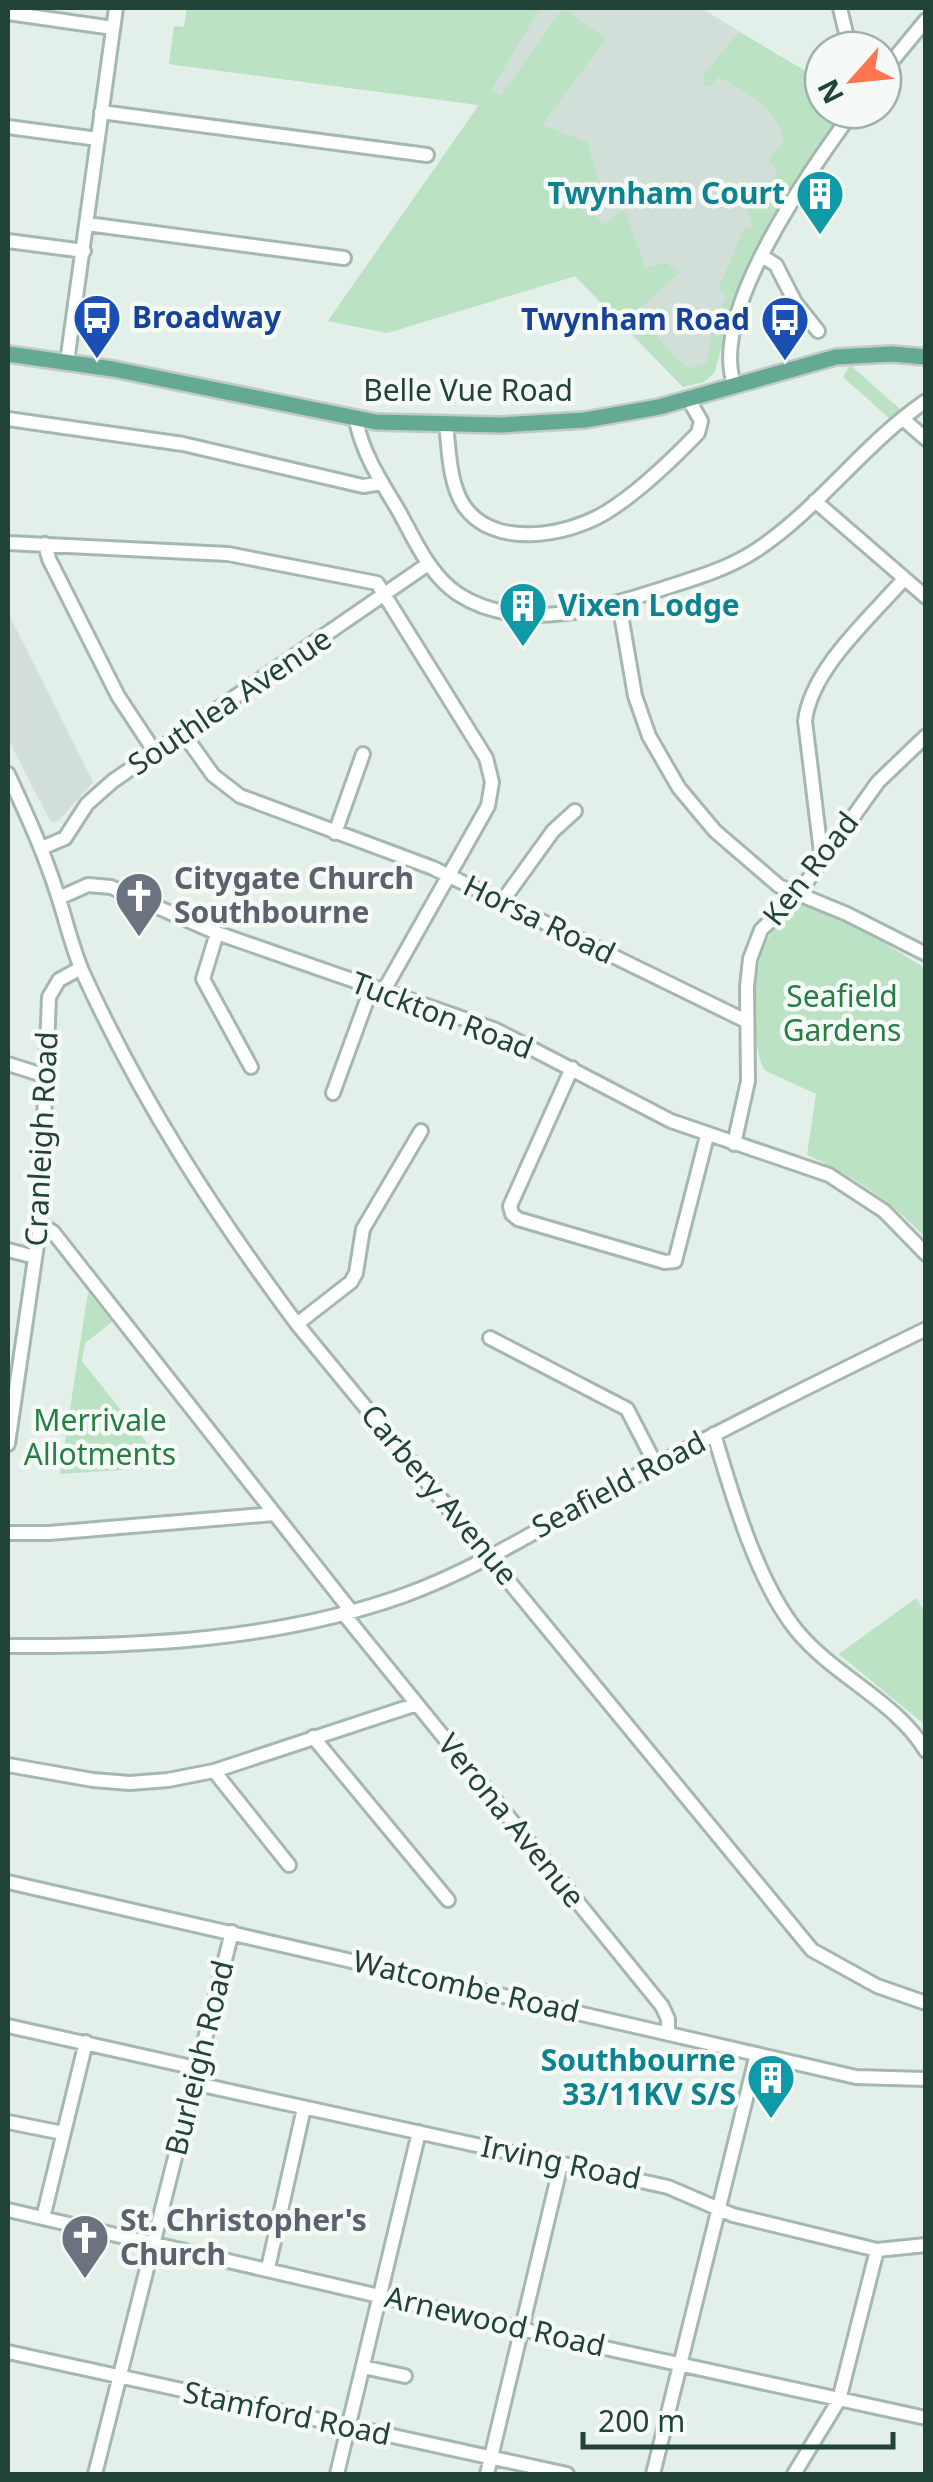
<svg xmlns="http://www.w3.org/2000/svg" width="933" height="2482" viewBox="0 0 933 2482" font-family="'Noto Sans',sans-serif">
<rect width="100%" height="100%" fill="#e3efe9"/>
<path fill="#d1dfd8" d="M187,8H701L806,72L791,188L756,249L738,293L714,373L704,382L683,387L575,276L387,333L328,321L479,105L169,64L174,26L184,27Z
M8,613L93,782L58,821L51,822L8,739Z"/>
<path fill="#bae2c3" d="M187,8H540L491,90L501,96L563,8L606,39L542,125L587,142L599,182L589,210L605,225L621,210L626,213L645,268L666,263L680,272L635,313L682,364L691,368L707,362L713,321L727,297L718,289L744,229L753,226L747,208L778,171L768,160L784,140C775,105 747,93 718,76L710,87L704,84V74L739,32L823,81V110H845L762,236L738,293L714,373L704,382L683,387L575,276L387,333L328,321L479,105L169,64L174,26L184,27Z
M850,365L900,409L890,419L843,377Z
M800,899L861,929L925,968V1237C891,1201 853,1176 807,1155L816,1094L764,1070C750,1039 750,967 769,937C777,923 790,911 800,899Z
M88,1292L112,1322L85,1343L82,1361L166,1467L60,1474Z
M916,1598L925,1612V1725L839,1654Z"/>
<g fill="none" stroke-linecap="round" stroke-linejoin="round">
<g stroke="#a5b8b0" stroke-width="18">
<path id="minor" d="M840,8L850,50
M8,13L113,28
M883,72L926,20
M101,112L427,155
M8,127L98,139
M87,224L344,258
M8,241L84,251
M762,256L776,265L795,302L818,331
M67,362L116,8
M735,386C706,314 813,167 854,110
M8,419L183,444L363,486L382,483
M903,419L926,439
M356,420C362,452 380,480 397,508C414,538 429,575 458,594C521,635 606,607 671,586C699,577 729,568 755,551C818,510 864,443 926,401
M446,424C449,450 449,483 464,506C494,549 566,536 605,513C638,493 671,461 698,433L701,421L689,400
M815,501L926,597
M8,543L228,554L377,583L486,758L492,782L488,806L383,992
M45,544L49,559L118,696L155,752
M619,603L635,696L649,736L679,788L715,831L779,886L847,914L926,954
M183,733L213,775L240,796L433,868L746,1021
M8,774C26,813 44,852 57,893C66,920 72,948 83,973C142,1102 213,1211 297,1324L812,1950L877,1986L926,2003
M335,833L363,754
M42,848L65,838L87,804L113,781L428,564
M822,861L805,721C811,669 870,618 904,579
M59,898L88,885L111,887L217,933L496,1030L671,1121L829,1175L884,1211L926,1254
M501,903L553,831L575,811
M217,933L203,979L251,1067
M8,1064L46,1076
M572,1068L510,1206L512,1214L518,1219L665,1262L675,1261L707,1136
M333,1093L371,989
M734,1144L748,1081L747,987L750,959L761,930L798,894L878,782L926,736
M40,1224L53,1232L351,1611
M8,1250L35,1257
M297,1324L351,1282L356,1273L363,1229L421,1131
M490,1338L627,1409L656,1465
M714,1434C732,1495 757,1582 797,1631C835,1677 896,1701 926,1751
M8,1444L40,1224L49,997L59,980L81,968
M8,1533H49L274,1514
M343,1613L662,2006L668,2019V2034
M8,1646C140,1647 279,1640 405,1595C482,1567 555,1519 628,1480C726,1427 826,1378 926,1329
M313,1737L448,1900
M8,1765L93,1780L130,1783L168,1780L214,1771L417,1704
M214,1771L289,1865
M8,1882L856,2077L926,2079
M8,2026L196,2068
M193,2083L668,2187L733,2215L877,2250L926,2245
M8,2122L63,2133
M8,2210L582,2343L926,2418
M43,2218L86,2042
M268,2268L304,2108
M8,2352L567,2474
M363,2367L405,2376
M95,2474L232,1932
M337,2474L419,2132
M487,2474L561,2164
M653,2474L757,2054
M794,2474L839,2400L877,2250"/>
</g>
<g stroke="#c1cac7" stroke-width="20">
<path id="major" d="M8,354L113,369L376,422L501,425L585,420L659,407L836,357L892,354L926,357"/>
</g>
<use href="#minor" stroke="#fff" stroke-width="12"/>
<use href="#major" stroke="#63a994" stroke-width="15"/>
</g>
<defs>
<g id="building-pin" transform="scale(2.5)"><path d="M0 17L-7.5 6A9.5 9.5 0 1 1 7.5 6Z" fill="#0f9aa8" stroke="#f5faf7"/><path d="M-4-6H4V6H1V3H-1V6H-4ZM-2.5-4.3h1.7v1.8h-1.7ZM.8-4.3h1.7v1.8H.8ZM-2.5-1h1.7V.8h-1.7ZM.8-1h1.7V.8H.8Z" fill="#fff"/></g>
<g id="bus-pin" transform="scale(2.5)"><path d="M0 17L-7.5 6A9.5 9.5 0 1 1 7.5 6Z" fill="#1a4fb4" stroke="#f5faf7"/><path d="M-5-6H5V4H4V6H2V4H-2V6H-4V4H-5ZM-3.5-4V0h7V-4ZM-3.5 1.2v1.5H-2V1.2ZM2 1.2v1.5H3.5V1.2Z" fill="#fff"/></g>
<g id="church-pin" transform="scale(2.5)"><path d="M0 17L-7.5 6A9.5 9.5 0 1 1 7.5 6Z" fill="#6b7280" stroke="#f5faf7"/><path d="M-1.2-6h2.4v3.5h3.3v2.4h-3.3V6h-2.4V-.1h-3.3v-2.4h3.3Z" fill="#fff"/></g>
</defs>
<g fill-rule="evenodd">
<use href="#building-pin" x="820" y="194"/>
<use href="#bus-pin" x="97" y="318"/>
<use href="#bus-pin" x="785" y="320"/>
<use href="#building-pin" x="523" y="606"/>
<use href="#church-pin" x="139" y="896"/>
<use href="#building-pin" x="771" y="2078"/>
<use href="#church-pin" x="85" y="2238"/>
</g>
<g text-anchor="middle" stroke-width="9" stroke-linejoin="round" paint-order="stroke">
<g font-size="30" font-weight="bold" fill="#0d838f" stroke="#f5faf7" text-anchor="end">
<text x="785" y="204">Twynham Court</text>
<text x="558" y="616" text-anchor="start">Vixen Lodge</text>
<text x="736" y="2071">Southbourne<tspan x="736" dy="34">33/11KV S/S</tspan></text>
</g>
<g font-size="30" font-weight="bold" fill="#164399" stroke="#f5faf7" text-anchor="start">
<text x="132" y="328">Broadway</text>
<text x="750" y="330" text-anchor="end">Twynham Road</text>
</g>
<g font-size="30" fill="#214338" stroke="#f5faf7">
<text x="468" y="401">Belle Vue Road</text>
<text transform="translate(230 702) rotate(-34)" y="10">Southlea Avenue</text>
<text transform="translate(811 869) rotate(-52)" y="10">Ken Road</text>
<text transform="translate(539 920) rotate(26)" y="10">Horsa Road</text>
<text transform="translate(442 1016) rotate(21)" y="10">Tuckton Road</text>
<text transform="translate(42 1139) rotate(-87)" y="10">Cranleigh Road</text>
<text transform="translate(619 1485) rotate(-28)" y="10">Seafield Road</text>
<text transform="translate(439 1495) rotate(50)" y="10">Carbery Avenue</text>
<text transform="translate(511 1821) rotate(51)" y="10">Verona Avenue</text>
<text transform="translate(466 1987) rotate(13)" y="10">Watcombe Road</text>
<text transform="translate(200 2058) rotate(-76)" y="10">Burleigh Road</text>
<text transform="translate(561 2163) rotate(12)" y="10">Irving Road</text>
<text transform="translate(495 2322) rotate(13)" y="10">Arnewood Road</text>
<text transform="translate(287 2414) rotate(12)" y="10">Stamford Road</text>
</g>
<g font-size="30" font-weight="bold" fill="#5b616d" stroke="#f5faf7" text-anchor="start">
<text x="174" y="889">Citygate Church<tspan x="174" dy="34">Southbourne</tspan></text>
<text x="120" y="2231">St. Christopher's<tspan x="120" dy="34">Church</tspan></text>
</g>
<g font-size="30" fill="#267e44" stroke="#f5faf7">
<text x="842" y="1007">Seafield<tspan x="842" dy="34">Gardens</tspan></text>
<text x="100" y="1431">Merrivale<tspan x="100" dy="34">Allotments</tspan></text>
</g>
</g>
<rect width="933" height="2482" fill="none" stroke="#214338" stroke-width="20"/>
<g transform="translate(853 80) rotate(243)"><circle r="48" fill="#f5faf7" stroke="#a0b1ab" stroke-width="2.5"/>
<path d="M0-8L18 38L0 25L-18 38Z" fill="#ff7451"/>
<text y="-15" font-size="28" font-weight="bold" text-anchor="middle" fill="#214338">N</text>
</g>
<path d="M583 2432v15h310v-15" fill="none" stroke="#214338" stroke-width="5"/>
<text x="598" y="2432" font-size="30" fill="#214338" stroke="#f5faf7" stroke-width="8" paint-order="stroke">200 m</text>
</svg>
